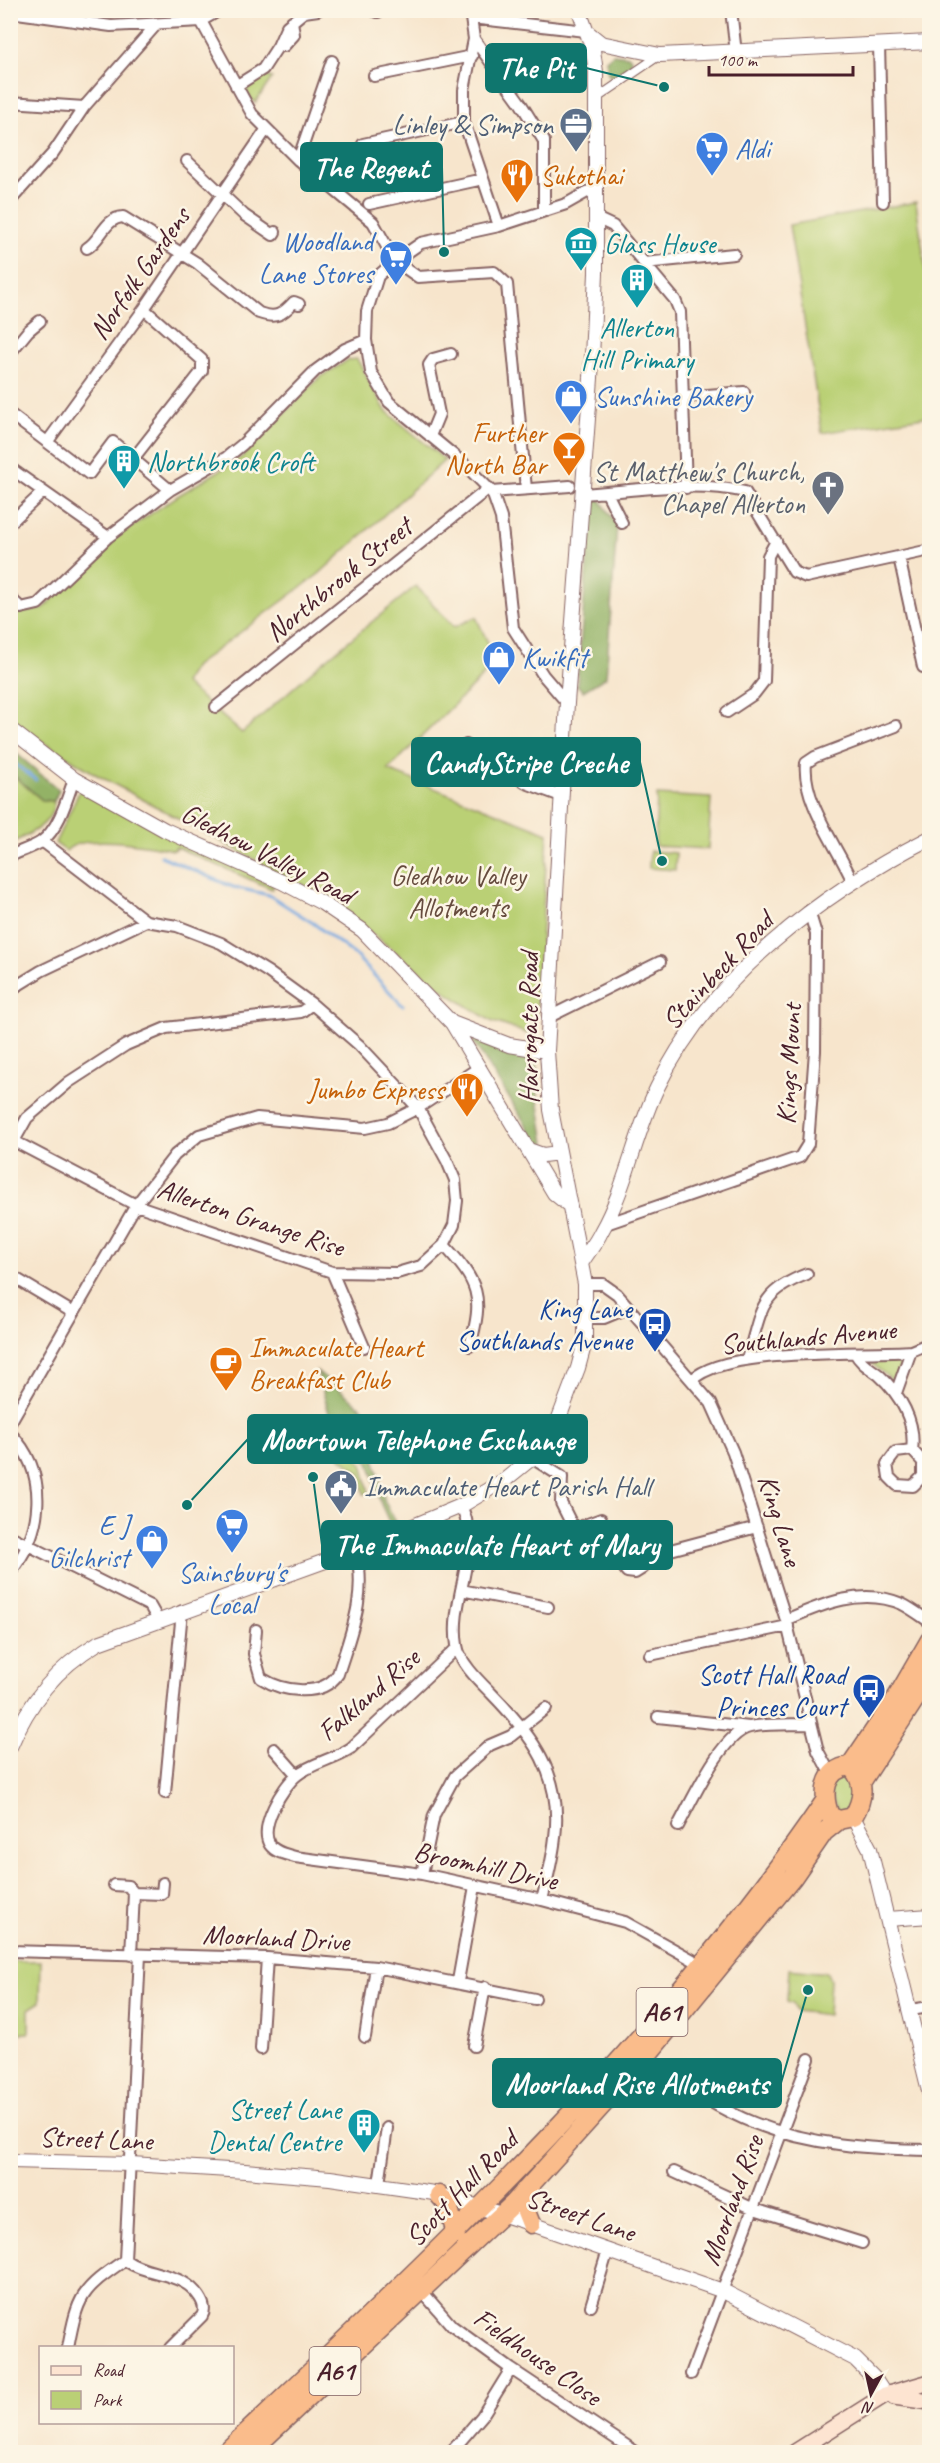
<svg xmlns="http://www.w3.org/2000/svg" width="940" height="2463" viewBox="0 0 940 2463" font-family="Caveat,sans-serif">
<rect width="100%" height="100%" fill="#fcf5e5"/>
<filter id="ink" filterUnits="userSpaceOnUse"><feTurbulence type="fractalNoise" baseFrequency=".0167" numOctaves="2"/><feDisplacementMap in="SourceGraphic" scale="12" xChannelSelector="R" yChannelSelector="G"/><feConvolveMatrix kernelMatrix="1 2 1 2 8 2 1 2 1" color-interpolation-filters="sRGB"/></filter>
<filter id="wash" filterUnits="userSpaceOnUse"><feTurbulence type="fractalNoise" baseFrequency=".008" numOctaves="4" result="noise"/><feDisplacementMap in="SourceGraphic" scale="24" xChannelSelector="R" yChannelSelector="G"/><feGaussianBlur stdDeviation="1.35" result="paint"/><feColorMatrix in="noise" values="0 0 0 0 0 0 0 0 0 0 0 0 0 0 0 0 0 1.4 0 .05"/><feComposite in="paint" operator="in"/></filter>
<g filter="url(#wash)">
<rect width="100%" height="100%" fill="#f7e5cc"/>
<path fill="#bad075" stroke="#827850" stroke-width="1.5" d="M264,75L272,78L255,103L247,94V89Z
M916,202L930,301L929,416L822,433L789,225Z
M357,359L386,411L445,460L319,574L195,666L184,683L242,733L319,665L416,586L454,627L476,617L497,662L388,770L548,833L535,1036L491,1021L450,995L327,898L97,775L32,735L11,718L10,626L18,613L43,609L112,540L179,495L242,457L319,378L348,360Z
M10,773L42,800L54,801C54,825 29,833 11,844Z
M80,790L84,791L274,885L272,889L176,847L174,850C151,846 83,832 66,851L55,843Z
M657,795L711,798L708,849L655,846Z
M650,851L676,853L675,870L649,868Z
M869,1361L902,1360V1361L894,1382Z
M327,1436L362,1463L369,1493L364,1494L360,1473L322,1442Z
M847,1776L854,1787L850,1809L839,1813L829,1793L832,1780Z
M10,1961H41L40,2002L29,2009V2033H11Z
M789,1969L827,1973L830,1980L828,2015L796,2011L793,2003L787,2001Z"/>
<path fill="#93b266" stroke="#6e6848" stroke-width="1.5" d="M613,54L629,56L632,60L630,66L612,77L608,74L606,60Z
M600,499L617,526L606,677L583,691L577,685L592,505L594,500Z
M11,749L59,790L54,801L42,800L11,773Z
M471,1038L507,1054L529,1059L537,1065L538,1099L545,1143L539,1145Z
M317,1371L362,1408L385,1502L395,1522L390,1524L381,1504L369,1462L331,1431L333,1427Z"/>
<g fill="none" stroke-linecap="round" stroke-linejoin="round">
<path stroke="#75a7e0" stroke-width="3" d="M10,760L36,780
M161,856L233,887L269,895L313,923L355,955L403,1006"/>
</g>
</g>
<g filter="url(#ink)">
<g fill="none" stroke-linecap="round" stroke-linejoin="round">
<g stroke="#876463" stroke-width="10">
<path id="pedestrian" d="M597,98L660,55"/>
</g>
<g stroke="#876463" stroke-width="14">
<path id="minor" d="M198,10L201,21L252,114L298,160L373,222L395,261L378,276L367,311L366,340L371,372L389,402L462,462L492,492L501,518L513,628L543,675L567,703
M372,10L378,12
M466,10L471,18L586,31
M731,10L736,53
M10,12L111,26L201,21L220,10
M471,18L474,39L464,90V122L499,226
M474,39L521,104L544,141V211
M879,45L883,202
M278,46H284L294,35L292,21
M374,76L472,56
M236,86L263,69L278,46L287,26L304,12L318,10
M10,102L84,107L53,153L10,201
M84,107L156,25
M363,144L464,122
M298,160L332,61
M187,161L244,215L273,235L275,232
M369,204L483,179
M596,218L613,226L675,300L680,312L686,488
M87,248C101,240 105,218 123,217L197,263L259,313C276,319 282,315 294,302L299,304
M644,263L734,254
M10,353L28,331L40,321
M683,397L744,392
M10,414L89,474L113,442L170,490
M430,436L439,414L429,365L433,359L451,354
M48,441L144,309L266,130
M133,459L202,371V360L144,309
M10,468L108,537
M526,489L507,284L494,272L418,277L395,261L421,243L499,226L566,204L596,187
M492,492L570,486
M607,493L622,523
M582,494C634,491 694,480 745,492L794,572L806,577L930,550
M10,523L43,492
M899,557L923,667
M10,598L21,608L38,604L108,537L170,490L227,457L243,444L315,371L345,349L366,340
M216,707L489,488
M727,712L754,694L764,681L768,556L776,541
M466,745L526,783L561,796
M10,856C20,851 32,848 41,842C59,829 67,799 74,779
M852,880C837,846 802,801 806,763L815,757L896,726
M10,990L41,971L146,921
M549,1017L660,962
M10,1139L136,1205L332,1272L397,1273L421,1266L444,1245L454,1225L457,1201L455,1180L447,1161L418,1108L359,1045L312,1004L268,972L221,943L177,926L146,921L42,841
M14,1141L27,1118L69,1082L126,1045L166,1028L301,1012L312,1004
M606,1224L800,1157L808,1144L815,1051L816,934L809,911
M444,1245C479,1283 484,1296 470,1346
M332,1272L364,1347
M10,1275L72,1312
M585,1284H603L617,1294L711,1403L733,1452L786,1620L818,1751L831,1775
M586,1318H604L628,1308
M855,1353C861,1364 870,1368 879,1375C900,1394 916,1422 912,1450L896,1452L887,1464L889,1477L897,1485L913,1486L923,1476V1462L912,1450
M747,1359C762,1312 757,1293 807,1274
M692,1380C725,1347 862,1355 911,1351L930,1343
M896,1393L911,1351
M10,1423L136,1205L175,1155L199,1135L257,1118L365,1128L388,1123L418,1108L480,1067
M10,1433C49,1473 44,1531 10,1573
M532,1458L562,1477L561,1503L574,1529L601,1519
M461,1506C483,1550 449,1599 457,1645C459,1662 479,1681 491,1693C532,1735 563,1775 555,1837C553,1858 547,1880 542,1900
M10,1536L150,1606L158,1620
M644,1557L643,1568L635,1573L627,1572L621,1564L623,1554L629,1550H637L644,1557L757,1527
M461,1590L548,1607
M786,1620C822,1604 863,1587 902,1604C912,1609 921,1616 930,1622
M256,1630L254,1654L261,1678C283,1692 322,1698 338,1674C352,1630 367,1595 356,1550
M457,1648L351,1748C335,1759 312,1763 297,1775C283,1786 258,1827 270,1845C276,1853 286,1854 295,1857L422,1874L542,1900L625,1922L702,1965
M650,1655L788,1626
M658,1717L749,1727
M274,1749L297,1775
M165,1793L182,1611
M678,1826C692,1801 722,1733 750,1727C769,1723 792,1725 811,1724
M422,1874L434,1815L455,1776L490,1745L511,1736L546,1708
M114,1885L128,1886L134,1893
M10,1951L267,1958L376,1967L535,1999
M131,1955L134,1893L162,1894L163,1883
M458,1981L475,1886
M910,2010L930,2007
M365,2037L376,1967
M474,2046L485,1987
M261,2049L267,1958
M644,2059C679,2082 715,2108 754,2123C810,2145 870,2149 930,2150
M674,2172L754,2209L862,2243
M379,2184L387,2128
M125,2260L140,1955
M125,2260C143,2273 165,2272 183,2282C194,2288 209,2304 202,2316L170,2348
M420,2289L452,2326L511,2369L636,2452
M591,2306L608,2250
M68,2348C78,2295 81,2290 125,2260
M691,2374L809,2059
M451,2452L482,2416L511,2369"/>
</g>
<g stroke="#876463" stroke-width="16">
<path id="tertiary" d="M586,31L601,43L660,55L930,42
M10,729L74,779L165,830L282,882L322,903L362,930L452,1023L554,1193L570,1206
M452,1023L509,1045L547,1051
M529,1150L543,1155L559,1153
M582,1262C588,1252 596,1243 601,1232C626,1188 635,1134 657,1088C710,977 822,893 930,838
M10,1747C29,1702 56,1668 98,1643L356,1550L461,1506L506,1479L532,1458L546,1442L559,1418L578,1368L585,1342V1284L551,1110L547,1051L567,703L591,378L596,273V72L593,50L579,10
M853,1817L870,1849L930,2095
M888,1919L930,1916
M10,2161L131,2164L245,2171L330,2178L434,2193L520,2220L723,2291L855,2359L874,2378L885,2395"/>
</g>
<g stroke="#876463" stroke-width="18">
<path id="secondary" d="M894,2397L930,2402
M795,2452L885,2395L930,2382"/>
</g>
<g stroke="#876463" stroke-width="21">
<path id="trunk" d="M850,1766L897,1697L930,1640
M850,1766C866,1781 864,1799 853,1817L839,1820L830,1816C822,1795 823,1769 850,1766Z
M862,1781L930,1676
M524,2191L523,2204L531,2224
M439,2195L448,2205L456,2234
M226,2452C440,2250 658,2046 825,1801
M250,2452L514,2203L644,2059L793,1877L824,1832L839,1820"/>
</g>
<use href="#pedestrian" stroke="#fff" stroke-width="8"/>
<use href="#minor" stroke="#fff" stroke-width="10"/>
<use href="#tertiary" stroke="#fff" stroke-width="14"/>
<use href="#secondary" stroke="#fde4d1" stroke-width="15"/>
<use href="#trunk" stroke="#fabc8b" stroke-width="18"/>
</g>
</g>
<defs>
<g id="office-pin" transform="scale(1.725)"><path d="M0 17L-7.5 6A9.5 9.5 0 1 1 7.5 6Z" fill="#5c6f8a" stroke="#fcf5e5"/><path d="M-6-3h4V-5.5h4V-3h4V5H-6ZM-1-4.5V-3h2v-1.5ZM-6 0V1H6V0Z" fill="#fff"/></g>
<g id="supermarket-pin" transform="scale(1.725)"><path d="M0 17L-7.5 6A9.5 9.5 0 1 1 7.5 6Z" fill="#3f7fe0" stroke="#fcf5e5"/><path d="M-6-5.5h2.5l.6 2H6L4.5 2H-2.5L-4.4-4H-6ZM-1.5 3.2a1.3 1.3 0 1 0 .1 0ZM3 3.2a1.3 1.3 0 1 0 .1 0Z" fill="#fff"/></g>
<g id="restaurant-pin" transform="scale(1.725)"><path d="M0 17L-7.5 6A9.5 9.5 0 1 1 7.5 6Z" fill="#e8710a" stroke="#fcf5e5"/><path d="M-5-6h1v4h1v-4h1v4h1v-4h1v5L-1.5 .5V6h-2V.5L-5-1ZM5-6V6H3V1.5H1.5Q1.5-4 5-6Z" fill="#fff"/></g>
<g id="museum-pin" transform="scale(1.725)"><path d="M0 17L-7.5 6A9.5 9.5 0 1 1 7.5 6Z" fill="#0f9aa8" stroke="#fcf5e5"/><path d="M0-6L6-3V-2H-6V-3ZM-5-1h2V3h-2ZM-1-1h2V3h-2ZM3-1h2V3H3ZM-6 4H6V6H-6Z" fill="#fff"/></g>
<g id="building-pin" transform="scale(1.725)"><path d="M0 17L-7.5 6A9.5 9.5 0 1 1 7.5 6Z" fill="#0f9aa8" stroke="#fcf5e5"/><path d="M-4-6H4V6H1V3H-1V6H-4ZM-2.5-4.3h1.7v1.8h-1.7ZM.8-4.3h1.7v1.8H.8ZM-2.5-1h1.7V.8h-1.7ZM.8-1h1.7V.8H.8Z" fill="#fff"/></g>
<g id="shop-pin" transform="scale(1.725)"><path d="M0 17L-7.5 6A9.5 9.5 0 1 1 7.5 6Z" fill="#3f7fe0" stroke="#fcf5e5"/><path d="M-5-2.5h2.3a2.7 3.5 0 0 1 5.4 0H5L5.5 6h-11ZM-1.5-2.5h3a1.5 2.3 0 0 0-3 0Z" fill="#fff"/></g>
<g id="bar-pin" transform="scale(1.725)"><path d="M0 17L-7.5 6A9.5 9.5 0 1 1 7.5 6Z" fill="#e8710a" stroke="#fcf5e5"/><path d="M-6-5H6L.8 .8V4.5H3.5V6h-7V4.5H-.8V.8Z" fill="#fff"/></g>
<g id="church-pin" transform="scale(1.725)"><path d="M0 17L-7.5 6A9.5 9.5 0 1 1 7.5 6Z" fill="#6b7280" stroke="#fcf5e5"/><path d="M-1.2-6h2.4v3.5h3.3v2.4h-3.3V6h-2.4V-.1h-3.3v-2.4h3.3Z" fill="#fff"/></g>
<g id="bus-pin" transform="scale(1.725)"><path d="M0 17L-7.5 6A9.5 9.5 0 1 1 7.5 6Z" fill="#1a4fb4" stroke="#fcf5e5"/><path d="M-5-6H5V4H4V6H2V4H-2V6H-4V4H-5ZM-3.5-4V0h7V-4ZM-3.5 1.2v1.5H-2V1.2ZM2 1.2v1.5H3.5V1.2Z" fill="#fff"/></g>
<g id="cafe-pin" transform="scale(1.725)"><path d="M0 17L-7.5 6A9.5 9.5 0 1 1 7.5 6Z" fill="#e8710a" stroke="#fcf5e5"/><path d="M-5.5-4.5H6V0H3Q3 3.5 0 3.5H-2.5Q-5.5 3.5-5.5 0ZM3-3.2v2h1.7v-2ZM-6 4.5H4V6H-6Z" fill="#fff"/></g>
<g id="civic-pin" transform="scale(1.725)"><path d="M0 17L-7.5 6A9.5 9.5 0 1 1 7.5 6Z" fill="#5c6f8a" stroke="#fcf5e5"/><path d="M-.6-6.5H3V-4.5H.6V-3L4-1V1h2V6H-6V1h2V-1L-.6-3ZM-1.2 2.5V6h2.4V2.5Z" fill="#fff"/></g>
</defs>
<g fill-rule="evenodd">
<use href="#office-pin" x="576" y="124"/>
<use href="#supermarket-pin" x="712" y="148"/>
<use href="#restaurant-pin" x="517" y="175"/>
<use href="#museum-pin" x="581" y="243"/>
<use href="#supermarket-pin" x="396" y="257"/>
<use href="#building-pin" x="637" y="280"/>
<use href="#shop-pin" x="571" y="396"/>
<use href="#bar-pin" x="569" y="448"/>
<use href="#building-pin" x="124" y="461"/>
<use href="#church-pin" x="828" y="487"/>
<use href="#shop-pin" x="499" y="657"/>
<use href="#restaurant-pin" x="467" y="1089"/>
<use href="#bus-pin" x="655" y="1324"/>
<use href="#cafe-pin" x="226" y="1363"/>
<use href="#civic-pin" x="341" y="1486"/>
<use href="#supermarket-pin" x="232" y="1525"/>
<use href="#shop-pin" x="152" y="1541"/>
<use href="#bus-pin" x="869" y="1690"/>
<use href="#building-pin" x="364" y="2125"/>
</g>
<g text-anchor="middle" stroke-width="5" stroke-linejoin="round" paint-order="stroke">
<g fill="#fcf5e5" stroke="#7f5f63" stroke-width="1.5">
<rect x="636.5" y="1988" width="51" height="48" rx="4.5"/>
<rect x="309.5" y="2347" width="51" height="48" rx="4.5"/>
</g>
<g font-size="27" font-weight="bold" fill="#4a1f2b">
<text x="662" y="2021">A61</text>
<text x="335" y="2380">A61</text>
</g>
<g font-size="28" fill="#4e5e75" stroke="#fcf5e5" text-anchor="end">
<text x="553" y="134">Linley &amp; Simpson</text>
<text x="364" y="1496" text-anchor="start">Immaculate Heart Parish Hall</text>
</g>
<g font-size="28" fill="#366cbe" stroke="#fcf5e5" text-anchor="start">
<text x="735" y="158">Aldi</text>
<text x="373" y="251" text-anchor="end">Woodland<tspan x="373" dy="32">Lane Stores</tspan></text>
<text x="594" y="406">Sunshine Bakery</text>
<text x="522" y="667">Kwikfit</text>
<text x="129" y="1535" text-anchor="end">E J<tspan x="129" dy="32">Gilchrist</tspan></text>
<text x="232" y="1582" text-anchor="middle">Sainsbury's<tspan x="232" dy="32">Local</tspan></text>
</g>
<g font-size="28" fill="#c56008" stroke="#fcf5e5" text-anchor="start">
<text x="540" y="185">Sukothai</text>
<text x="546" y="442" text-anchor="end">Further<tspan x="546" dy="32">North Bar</tspan></text>
<text x="444" y="1099" text-anchor="end">Jumbo Express</text>
<text x="249" y="1357">Immaculate Heart<tspan x="249" dy="32">Breakfast Club</tspan></text>
</g>
<g font-size="28" fill="#0d838f" stroke="#fcf5e5" text-anchor="start">
<text x="604" y="253">Glass House</text>
<text x="637" y="337" text-anchor="middle">Allerton<tspan x="637" dy="32">Hill Primary</tspan></text>
<text x="147" y="471">Northbrook Croft</text>
<text x="341" y="2119" text-anchor="end">Street Lane<tspan x="341" dy="32">Dental Centre</tspan></text>
</g>
<g font-size="28" fill="#4a1f2b" stroke="#fcf5e5">
<text transform="translate(139 273) rotate(-55)" y="10">Norfolk Gardens</text>
<text transform="translate(338 579) rotate(-39)" y="10">Northbrook Street</text>
<text transform="translate(268 853) rotate(27)" y="10">Gledhow Valley Road</text>
<text transform="translate(717 970) rotate(-47)" y="10">Stainbeck Road</text>
<text transform="translate(528 1028) rotate(-90)" y="10">Harrogate Road</text>
<text transform="translate(788 1064) rotate(-87)" y="10">Kings Mount</text>
<text transform="translate(251 1217) rotate(18)" y="10">Allerton Grange Rise</text>
<text transform="translate(808 1336) rotate(-5)" y="10">Southlands Avenue</text>
<text transform="translate(781 1520) rotate(73)" y="10">King Lane</text>
<text transform="translate(368 1694) rotate(-41)" y="10">Falkland Rise</text>
<text transform="translate(486 1865) rotate(12)" y="10">Broomhill Drive</text>
<text transform="translate(276 1937) rotate(3)" y="10">Moorland Drive</text>
<text transform="translate(96 2138) rotate(2)" y="10">Street Lane</text>
<text transform="translate(461 2188) rotate(-46)" y="10">Scott Hall Road</text>
<text transform="translate(731 2200) rotate(-70)" y="10">Moorland Rise</text>
<text transform="translate(581 2214) rotate(19)" y="10">Street Lane</text>
<text transform="translate(538 2356) rotate(35)" y="10">Fieldhouse Close</text>
</g>
<g font-size="28" fill="#5b616d" stroke="#fcf5e5" text-anchor="end">
<text x="805" y="481">St Matthew's Church,<tspan x="805" dy="32">Chapel Allerton</tspan></text>
</g>
<g font-size="28" fill="#664b3e" stroke="#fcf5e5">
<text x="458" y="885">Gledhow Valley<tspan x="458" dy="32">Allotments</tspan></text>
</g>
<g font-size="28" fill="#164399" stroke="#fcf5e5" text-anchor="end">
<text x="632" y="1318">King Lane<tspan x="632" dy="32">Southlands Avenue</tspan></text>
<text x="846" y="1684">Scott Hall Road<tspan x="846" dy="32">Princes Court</tspan></text>
</g>
</g>
<path fill="none" stroke="#0f766e" stroke-width="2" d="M664 87L586 68M444 252L442 167M662 861L640 762M187 1505L248 1439M313 1477L322 1545M808 1990L781 2083"/>
<g fill="#0f766e" stroke="#fcf5e5" stroke-width="2">
<circle cx="664" cy="87" r="6"/>
<circle cx="444" cy="252" r="6"/>
<circle cx="662" cy="861" r="6"/>
<circle cx="187" cy="1505" r="6"/>
<circle cx="313" cy="1477" r="6"/>
<circle cx="808" cy="1990" r="6"/>
</g>
<g fill="#0f766e" stroke="#0f766e" stroke-width="2">
<rect x="486" y="44" width="100" height="48" rx="6"/>
<rect x="301" y="143" width="141" height="48" rx="6"/>
<rect x="412" y="738" width="228" height="48" rx="6"/>
<rect x="248" y="1415" width="339" height="48" rx="6"/>
<rect x="322" y="1521" width="350" height="48" rx="6"/>
<rect x="493" y="2059" width="288" height="48" rx="6"/>
</g>
<g font-size="30" text-anchor="middle" font-weight="bold" fill="#fff">
<text x="536" y="78">The Pit</text>
<text x="371" y="178">The Regent</text>
<text x="526" y="773">CandyStripe Creche</text>
<text x="418" y="1450">Moortown Telephone Exchange</text>
<text x="497" y="1555">The Immaculate Heart of Mary</text>
<text x="637" y="2094">Moorland Rise Allotments</text>
</g>
<rect width="940" height="2463" fill="none" stroke="#fcf5e5" stroke-width="36"/>
<rect x="39" y="2346" width="195" height="78" fill="#fcf5e5" stroke="#b59f9b" stroke-width="1.5"/>
<rect x="51" y="2366" width="30" height="9" fill="#fde4d1" stroke="#b59f9b" stroke-width="1.5"/>
<text x="93" y="2376" font-size="18" fill="#4a1f2b">Road</text>
<rect x="51" y="2391" width="30" height="18" fill="#bad075" stroke="#b59f9b" stroke-width="1.5"/>
<text x="93" y="2406" font-size="18" fill="#4a1f2b">Park</text>
<g transform="translate(871 2394) rotate(188)" stroke="#fcf5e5" stroke-width="4.5" paint-order="stroke">
<path d="M0-4.5L10 22L0 15L-10 22Z" fill="#4a1f2b"/>
<text y="-9" font-size="16" font-weight="bold" text-anchor="middle" fill="#4a1f2b">N</text>
</g>
<path d="M709 66v9h144v-9" fill="none" stroke="#4a1f2b" stroke-width="3"/>
<text x="718" y="66" font-size="18" fill="#4a1f2b" stroke="#fcf5e5" stroke-width="4.5" paint-order="stroke">100 m</text>
</svg>
